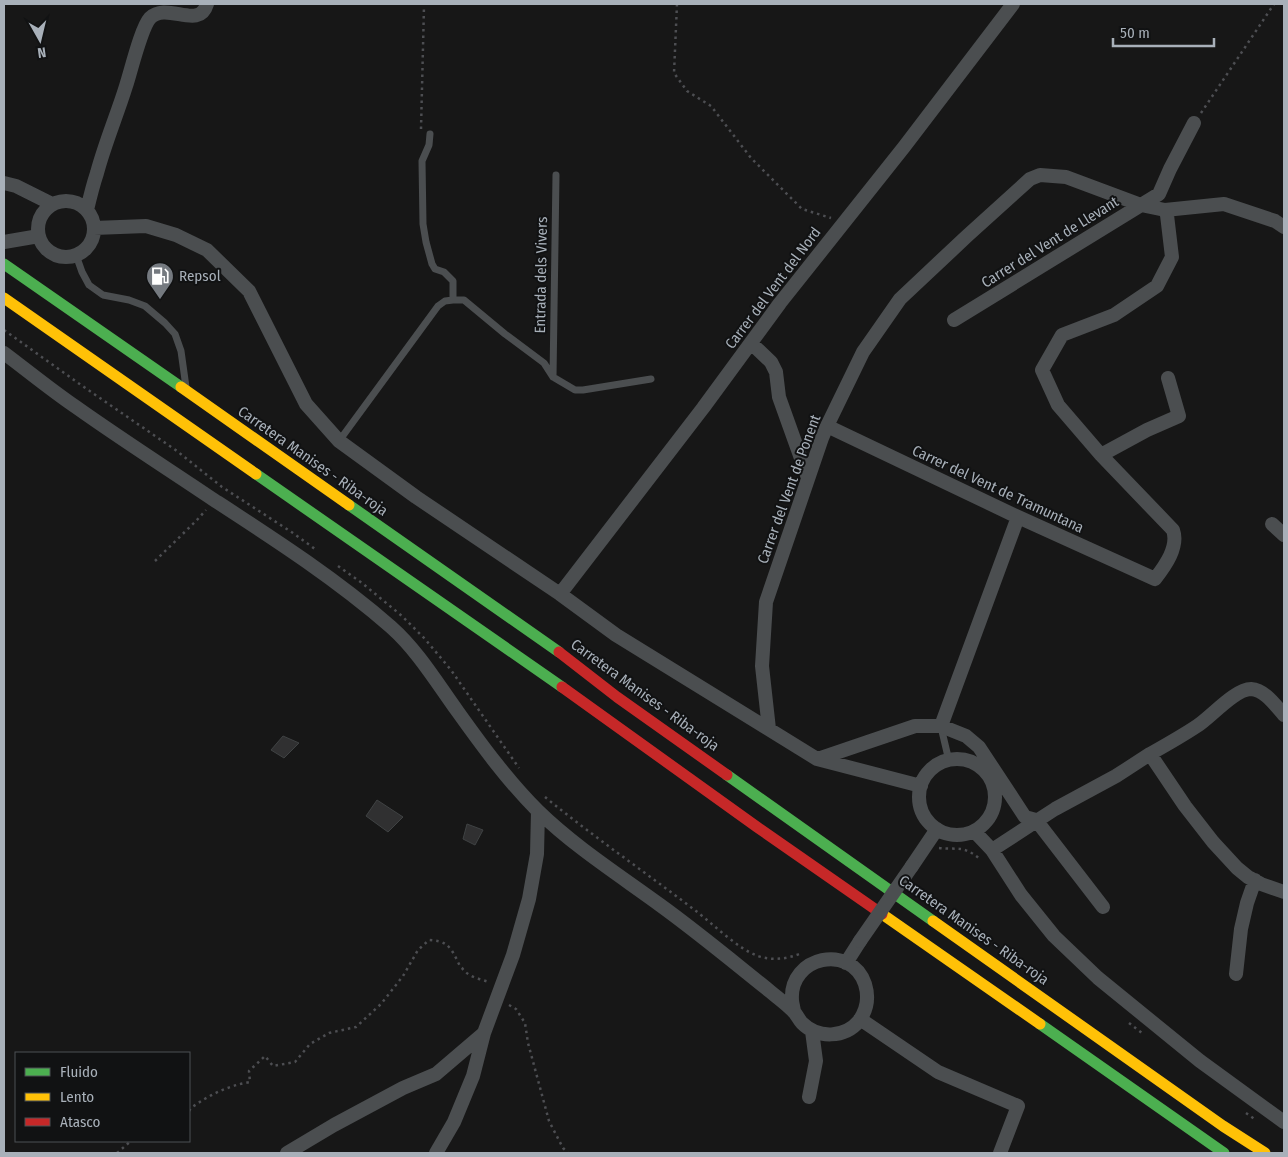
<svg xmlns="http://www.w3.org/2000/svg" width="1288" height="1157" viewBox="0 0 1288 1157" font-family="'Fira Sans Condensed',sans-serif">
<rect width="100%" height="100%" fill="#171717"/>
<path fill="#303031" stroke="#3f4243" d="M283,736L299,743L284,758L271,750Z
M377,800L403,817L388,832L366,816Z
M467,824L483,830L475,845L463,839Z"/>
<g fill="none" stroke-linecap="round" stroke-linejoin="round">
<path stroke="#4d4e52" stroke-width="2.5" stroke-dasharray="2.5 4" stroke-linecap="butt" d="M677,4L674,73L687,91L711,106L751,158L802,209L831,218
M1201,113L1274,4
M421,129L424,6
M4,330L81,385L177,451L222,487L293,533L315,549
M155,561L196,521L206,510
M338,566L362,583L402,616L425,639L451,670L519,768
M545,797C594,837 646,873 696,911C713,924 738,949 758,956C773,961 787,959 802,953
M939,848C958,850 963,845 980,859
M509,1005L516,1009L525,1023L528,1043L549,1121L563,1148L568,1153
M1129,1023L1142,1033
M189,1111L191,1108C209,1095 227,1086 250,1082L249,1071L265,1056L273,1066L295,1062L310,1044L329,1033L356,1027L381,1004L403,976L418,950L429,940C444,941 449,944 456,958C458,961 459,966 462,968C468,977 480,979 489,982
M1246,1113L1256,1120
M117,1153L131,1141"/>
<path stroke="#4b4e50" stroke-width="7" d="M430,134L429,145L422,161L423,224L426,242L432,264L435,269L444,272L453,281V300
M76,255L82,272L89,285L103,295L129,300L145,306L165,323L175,334L181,351L186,387
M553,377L556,175
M339,441L438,306L445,301L453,300H464L505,334L544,363L553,377L575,390H583L651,379
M941,727L949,761"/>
<path stroke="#4b4e50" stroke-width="14" d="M4,183L16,186L52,204
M38 229a28 28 0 1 1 56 0a28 28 0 1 1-56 0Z
M87,210C90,197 93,185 97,173C105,143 117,115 126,86C131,71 141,28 150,18C167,1 199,31 207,4
M1165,210L1224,204L1275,221L1284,227
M94,228L146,226L176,235L207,250L249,291L306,404L339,441L416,497L560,594L616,635L817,759L921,786
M4,242L39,236
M954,320L1159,194L1170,169L1194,123
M751,343L771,362L776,372L779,397L808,478
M4,353C28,371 51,390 76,407C121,439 168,469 214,500C274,539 336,579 391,627C418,651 437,683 458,712C483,747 508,781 538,811C575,847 619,875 660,905C696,931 731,960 766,988C775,996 787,1004 795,1013C798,1017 799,1020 802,1023C818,1039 845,1038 859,1021C867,1010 869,997 865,984C851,943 789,956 792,1000C792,1003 794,1009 794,1012
M1101,455L1147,430L1179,416L1168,378
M1272,524L1284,535
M560,594L703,408L780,303L904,147L1013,4
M941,726L1018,517
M769,729L762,666L766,602L822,438L827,426L863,352L900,299L967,236L1030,179L1040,175L1066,177L1141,205L1165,210L1167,215L1172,257L1157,286L1114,315L1062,335L1042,370L1058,405L1101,455L1173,530C1179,547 1165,566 1155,579L1018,517L827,426
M1150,754C1166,745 1182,736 1197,726C1211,717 1235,689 1251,689C1265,690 1275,705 1284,715
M818,759L915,726H941L966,736L979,747L1025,817L1036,820
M919 797a38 38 0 1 1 76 0a38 38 0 1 1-76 0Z
M1036,820L1103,907
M974,831L992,850L1021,895L1054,936L1098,978L1200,1061L1284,1122
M992,850L1055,809L1116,776L1150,754L1185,806L1213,842L1237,868L1248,877L1261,884L1284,892
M912,866L937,829
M846,963L860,941
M1236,974L1241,929L1247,903L1255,880
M860,1019L938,1072L1018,1106L1000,1153
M809,1097L816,1061L812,1031
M287,1153L334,1125L403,1088L436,1074L484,1033
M436,1153L454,1122L473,1076L484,1033L513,955L529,899L537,854L538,811"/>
<path stroke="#4caf50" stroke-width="11" d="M4,264L181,387
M256,474L562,687
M349,505L559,652
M727,775L933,921
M1040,1024L1224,1153"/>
<path stroke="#ffc107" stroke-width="11" d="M4,298L256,474
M181,387L349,505
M882,914L1040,1024
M933,921L1223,1126L1265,1153"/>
<path stroke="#c62828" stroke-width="11" d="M559,652L617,697L727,775
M562,687L757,827L882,914"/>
<path stroke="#4b4e50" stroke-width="14" d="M860,941L912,866"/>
</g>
<defs>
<g id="fuel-pin" transform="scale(1.4375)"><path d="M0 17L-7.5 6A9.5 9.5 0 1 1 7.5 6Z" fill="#757a80" stroke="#111213"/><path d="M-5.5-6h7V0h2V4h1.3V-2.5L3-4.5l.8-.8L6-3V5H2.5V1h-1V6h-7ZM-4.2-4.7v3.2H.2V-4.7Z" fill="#fff"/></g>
</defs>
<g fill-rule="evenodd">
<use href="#fuel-pin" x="160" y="276"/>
</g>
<g text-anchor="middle" stroke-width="4" stroke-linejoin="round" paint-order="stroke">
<g font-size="15" fill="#a8b0b9" stroke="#111213">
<text transform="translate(1050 242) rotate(-32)" y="5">Carrer del Vent de Llevant</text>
<text transform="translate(541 275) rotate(-89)" y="5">Entrada dels Vivers</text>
<text transform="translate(773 288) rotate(-53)" y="5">Carrer del Vent del Nord</text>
<text transform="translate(313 461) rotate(35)" y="5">Carretera Manises - Riba-roja</text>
<text transform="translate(789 489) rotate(-70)" y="5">Carrer del Vent de Ponent</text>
<text transform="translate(998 489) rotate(25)" y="5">Carrer del Vent de Tramuntana</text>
<text transform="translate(645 695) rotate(36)" y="5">Carretera Manises - Riba-roja</text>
<text transform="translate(974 930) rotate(35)" y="5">Carretera Manises - Riba-roja</text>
</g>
<g font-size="15" fill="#a8b0b9" stroke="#111213" text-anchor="start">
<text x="179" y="281">Repsol</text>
</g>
</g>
<rect width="1288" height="1157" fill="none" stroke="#a8b0b9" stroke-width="10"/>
<rect x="15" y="1052" width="175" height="90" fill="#111213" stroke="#4d5155"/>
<rect x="25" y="1068" width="25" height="8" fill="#4caf50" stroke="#4d5155"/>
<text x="60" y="1077" font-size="15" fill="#a8b0b9">Fluido</text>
<rect x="25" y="1093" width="25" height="8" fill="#ffc107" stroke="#4d5155"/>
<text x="60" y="1102" font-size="15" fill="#a8b0b9">Lento</text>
<rect x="25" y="1118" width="25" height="8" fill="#c62828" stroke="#4d5155"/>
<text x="60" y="1127" font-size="15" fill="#a8b0b9">Atasco</text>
<g transform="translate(40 40) rotate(172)" stroke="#111213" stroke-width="4" paint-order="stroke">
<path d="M0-4L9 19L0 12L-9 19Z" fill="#a8b0b9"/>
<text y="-8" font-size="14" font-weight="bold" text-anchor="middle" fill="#a8b0b9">N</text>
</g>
<path d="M1113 38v8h101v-8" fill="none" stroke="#a8b0b9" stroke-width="2.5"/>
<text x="1120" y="38" font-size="15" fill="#a8b0b9" stroke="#111213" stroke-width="4" paint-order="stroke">50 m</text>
</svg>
